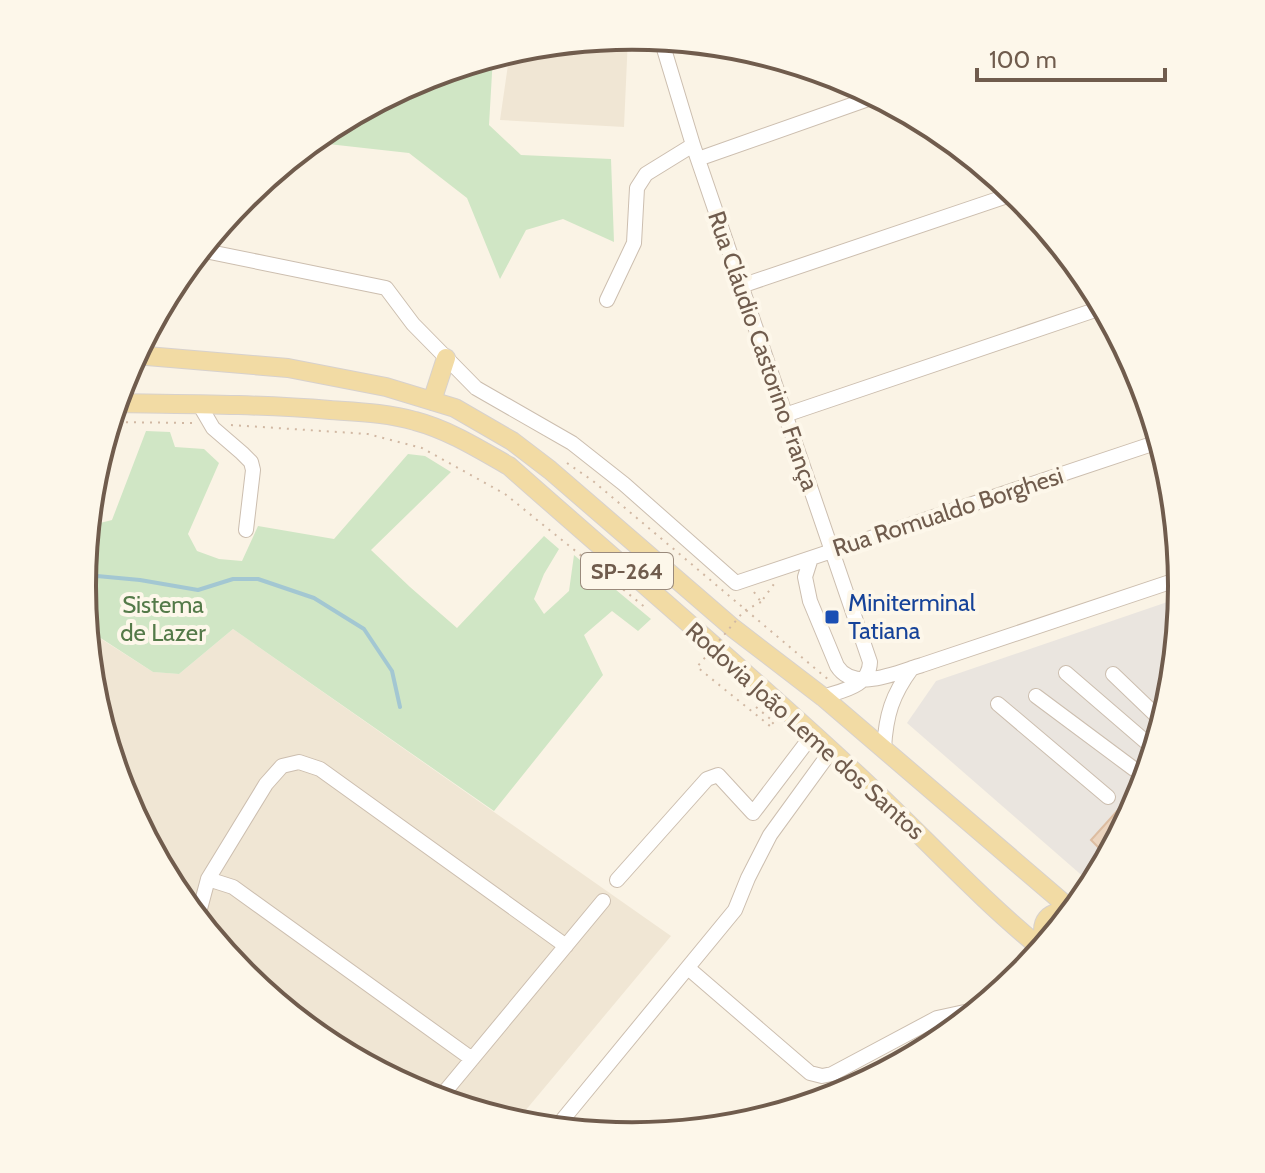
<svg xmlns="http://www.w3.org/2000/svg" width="1265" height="1173" viewBox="0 0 1265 1173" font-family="Cabin,sans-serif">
<rect width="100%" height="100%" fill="#faf3e5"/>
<path fill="#f0e6d4" d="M628,37L624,127L500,120L510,51L526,46Z
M233,629L671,936L515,1123L421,1095L326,1044L243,975L175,892L124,797L92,693L88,652L98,637L153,672L179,674Z"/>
<path fill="#eae5df" d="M1182,597L1172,694L1141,798L1094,886L907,723L936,681Z"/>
<path fill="#d0e6c5" d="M493,56L489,125L521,155L611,159L614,242L563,219L526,230L500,279L467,198L409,153L310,142L327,129L422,78Z
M146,431L170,432L175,447L204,449L219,463L188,534L197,551L219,559L242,561L258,526L334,539L408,454L425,456L451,472L371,550L410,587L457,628L544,536L559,549L544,574L534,599L544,614L569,591L574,555L651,619L638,631L612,611L584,635L603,675L494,811L233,629L179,674L153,672L99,637L88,652L82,586L88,526L112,520Z"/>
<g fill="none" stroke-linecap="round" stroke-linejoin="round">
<path stroke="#a3c7d2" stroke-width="4" d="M82,581L97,576L140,580L198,590L233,579H258L314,598L364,629L392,671L400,707"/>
</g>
<path fill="#ecd5bf" stroke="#ddbda1" stroke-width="2" d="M1147,778L1141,798L1109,858L1091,840Z"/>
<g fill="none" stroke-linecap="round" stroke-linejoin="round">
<g stroke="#ccbeaf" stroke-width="16">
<path id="minor" d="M661,39L693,145L870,662C869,687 843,690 823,697
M698,159L877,96
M200,250L386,288L413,324L476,388L572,443L624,484L736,583L1161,441
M741,286L1016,193
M607,300L634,243L637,188L646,174L693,145
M199,404L213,428L242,453L251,462L253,470L246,530
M785,415L1104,307
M811,558L805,577L810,601L837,666C854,693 898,672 922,665L1182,578
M1066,673L1153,748
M1113,674L1164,723
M1036,696L1134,769
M998,704L1108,797
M884,748C886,715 892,695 912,668
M208,879L233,887L472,1059
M617,880L707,779L718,775L753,813L813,734
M197,920L208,879L266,784L282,766L299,762L320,769L566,946
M688,968L810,1073L822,1076L832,1074L937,1018L983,1008
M438,1100L603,901
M555,1129L735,910L748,878L770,835L831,751"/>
</g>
<g stroke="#d7d1cd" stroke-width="20">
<path id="major" d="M135,355L288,368L386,387L455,408L512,441L550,470L733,628L823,697L1074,912
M432,401L446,358
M116,403C187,404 259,404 330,410C359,412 388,413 415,421C449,430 479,449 509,466C622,566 738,664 849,767C915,827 974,894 1043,950
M1047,945C1036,923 1049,907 1073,914"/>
</g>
<path stroke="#d1b8a3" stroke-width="2" stroke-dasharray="2 6" stroke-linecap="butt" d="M110,422L192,423
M231,425L368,434L422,448L505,494L646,608
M567,463L593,481L830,681
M754,592L761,602L774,584
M756,707L774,722L770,726"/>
<use href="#minor" stroke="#fff" stroke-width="14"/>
<use href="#major" stroke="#f2dba4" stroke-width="18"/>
<path stroke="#d1b8a3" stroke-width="2" stroke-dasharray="2 6" stroke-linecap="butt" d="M761,602L744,611L697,667L770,726"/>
</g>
<rect fill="#1a4fb4" stroke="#fdf7ea" stroke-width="3" x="824" y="609" width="16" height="16" rx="4"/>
<g text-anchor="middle" stroke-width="8" stroke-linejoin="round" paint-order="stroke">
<rect fill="#fdf7ea" stroke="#9a8a7c" stroke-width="2" x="581" y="553" width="92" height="36" rx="6"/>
<g font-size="22" font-weight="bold" fill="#705c4d">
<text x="627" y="579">SP-264</text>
</g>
<g font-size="24" fill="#705c4d" stroke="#fdf7ea">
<text transform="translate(763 351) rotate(71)" y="8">Rua Cláudio Castorino França</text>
<text transform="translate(948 512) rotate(-18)" y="8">Rua Romualdo Borghesi</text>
<text transform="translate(805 731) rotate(42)" y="8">Rodovia João Leme dos Santos</text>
</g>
<g font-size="24" fill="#164399" stroke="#fdf7ea" text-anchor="start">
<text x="848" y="611">Miniterminal<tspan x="848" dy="28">Tatiana</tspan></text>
</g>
<g font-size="24" fill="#547a49" stroke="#fdf7ea">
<text x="163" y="613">Sistema<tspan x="163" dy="28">de Lazer</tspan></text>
</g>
</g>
<path d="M0 0H1265V1173H0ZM96 586a536 536 0 1 1 1072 0a536 536 0 1 1-1072 0Z" fill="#fdf7ea" fill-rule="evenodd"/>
<path fill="none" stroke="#705c4d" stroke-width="4" d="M96 586a536 536 0 1 1 1072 0a536 536 0 1 1-1072 0Z"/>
<path d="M977 68v12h188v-12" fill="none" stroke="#705c4d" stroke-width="4"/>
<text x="989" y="68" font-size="24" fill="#705c4d" stroke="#fdf7ea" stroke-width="6" paint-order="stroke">100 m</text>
</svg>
